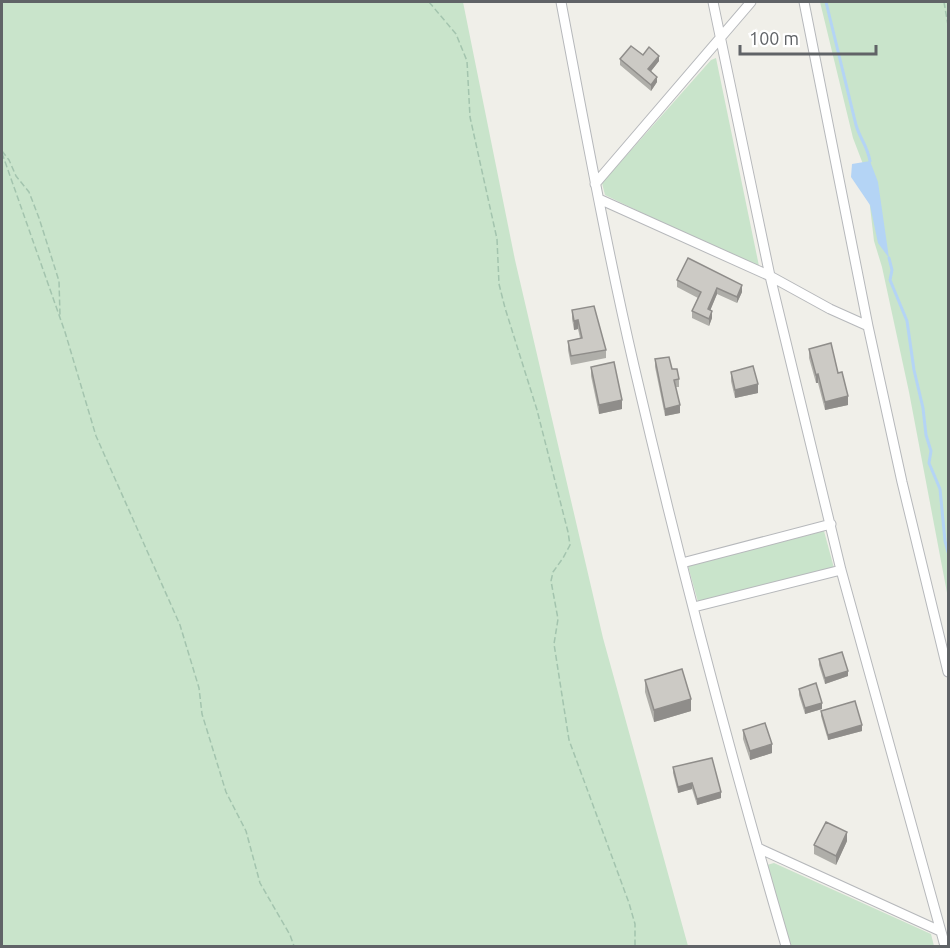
<svg xmlns="http://www.w3.org/2000/svg" width="950" height="948" viewBox="0 0 950 948" font-family="Ubuntu,sans-serif">
<rect width="100%" height="100%" fill="#f0efe9"/>
<path fill="#c9e4cb" d="M2,2H463L515,260L603,638L688,946H2Z
M820,2H948V598L909,392L882,267L874,241L866,172L853,138Z
M716,58L759,266L754,267L605,195L602,183L711,60Z
M824,531L834,568L698,602L688,566Z
M774,863L931,934L934,946H791L767,865Z"/>
<path fill="#b4d4f5" d="M870,161L878,182L889,258L878,243L870,205L851,177L852,164Z"/>
<g fill="none" stroke-linecap="round" stroke-linejoin="round">
<path stroke="#b4d4f5" stroke-width="3" d="M826,2L856,125C860,139 867,145 870,161
M889,258L892,270L890,280L907,321L914,370L923,408L926,435L931,451L929,463L940,489L945,541L948,552"/>
<g stroke="#b6b8bb" stroke-width="11">
<path id="minor" d="M561,2C584,123 606,245 634,366C679,560 730,755 786,946
M713,2L770,276L841,570L945,946
M804,2L868,326L902,482L948,672
M595,184L751,2
M599,199L770,276L830,309L868,326
M682,563L831,524
M694,607L841,570
M758,848L940,931"/>
</g>
<path stroke="#a3c4ae" stroke-width="1.5" stroke-dasharray="6 3" stroke-linecap="butt" d="M429,2L456,34L467,61L470,117L497,239L499,284L505,308L537,410L568,532L570,545L563,558L553,572L551,581L558,619L554,644L569,740L629,903L635,924V946
M944,2L948,25
M2,151L9,160L16,176L29,192L39,218L59,281L60,316
M2,153L65,332L96,436L180,625L199,688L202,714L226,792L246,831L260,883L290,935L294,946"/>
<use href="#minor" stroke="#fff" stroke-width="9"/>
</g>
<path fill="#afaea9" d="M643,55L659,61L651,71L657,82L651,91L620,65V59Z
M677,280L742,292L737,303L717,294L710,310L712,318L709,326L692,318V311L698,298L677,287Z
M572,310L606,350V358L571,365L568,350V341L580,338L578,329L574,330L572,319Z
M809,349L848,405L825,410L818,383H816L809,358Z
M655,359L672,369L679,379V387H676L680,413L665,416L655,367Z
M591,367L622,409L599,414L591,376Z
M731,372L758,393L735,398L731,381Z
M819,659L848,676L825,684L819,665Z
M645,680L691,711L654,722L645,692Z
M799,689L822,709L805,714L799,695Z
M821,711L862,731L828,740L821,716Z
M743,730L772,753L750,760L743,739Z
M673,767L721,798L697,805L692,789L678,793L673,773Z
M847,841L836,865L814,854V845Z"/>
<path fill="#8f8d8a" d="M659,56V61L648,75V69Z
M657,77V82L651,91V85Z
M742,285V292L737,303V297Z
M717,288V294L708,316V309Z
M712,311V318L709,326V319Z
M578,320V329L574,330V321Z
M818,374V383H816V375Z
M758,384V393L735,398V390Z
M848,396V405L825,410V402Z
M622,400V409L599,414V405Z
M680,405V413L665,416V409Z
M848,671V676L825,684V678Z
M691,699V711L654,722V710Z
M822,703V709L805,714V708Z
M862,725V731L828,740V735Z
M772,744V753L750,760V751Z
M692,783V789L678,793V787Z
M721,792V798L697,805V799Z
M847,832V841L836,865V856Z"/>
<path fill="#cccac5" stroke="#8f8d8a" stroke-width="1.5" d="M631,46L643,55L649,47L659,56L648,69L657,77L651,85L620,59Z
M688,258L742,285L737,297L717,288L708,309L712,311L709,319L692,311L701,292L677,280Z
M594,306L606,350L571,356L568,341L582,338L578,320L574,321L572,310Z
M831,343L838,373L842,372L848,396L825,402L818,374L816,375L809,349Z
M669,357L672,369H677L679,379L674,380L680,405L665,409L655,359Z
M614,362L622,400L599,405L591,367Z
M753,366L758,384L735,390L731,372Z
M842,652L848,671L825,678L819,659Z
M682,669L691,699L654,710L645,680Z
M816,683L822,703L805,708L799,689Z
M855,701L862,725L828,735L821,711Z
M765,723L772,744L750,751L743,730Z
M712,758L721,792L697,799L692,783L678,787L673,767Z
M826,822L847,832L836,856L814,845Z"/>
<rect width="950" height="948" fill="none" stroke="#606367" stroke-width="6"/>
<path d="M740 45v9h136v-9" fill="none" stroke="#606367" stroke-width="3"/>
<text x="749" y="45" font-size="18" fill="#606367" stroke="#ffffff" stroke-width="4.5" paint-order="stroke">100 m</text>
</svg>
